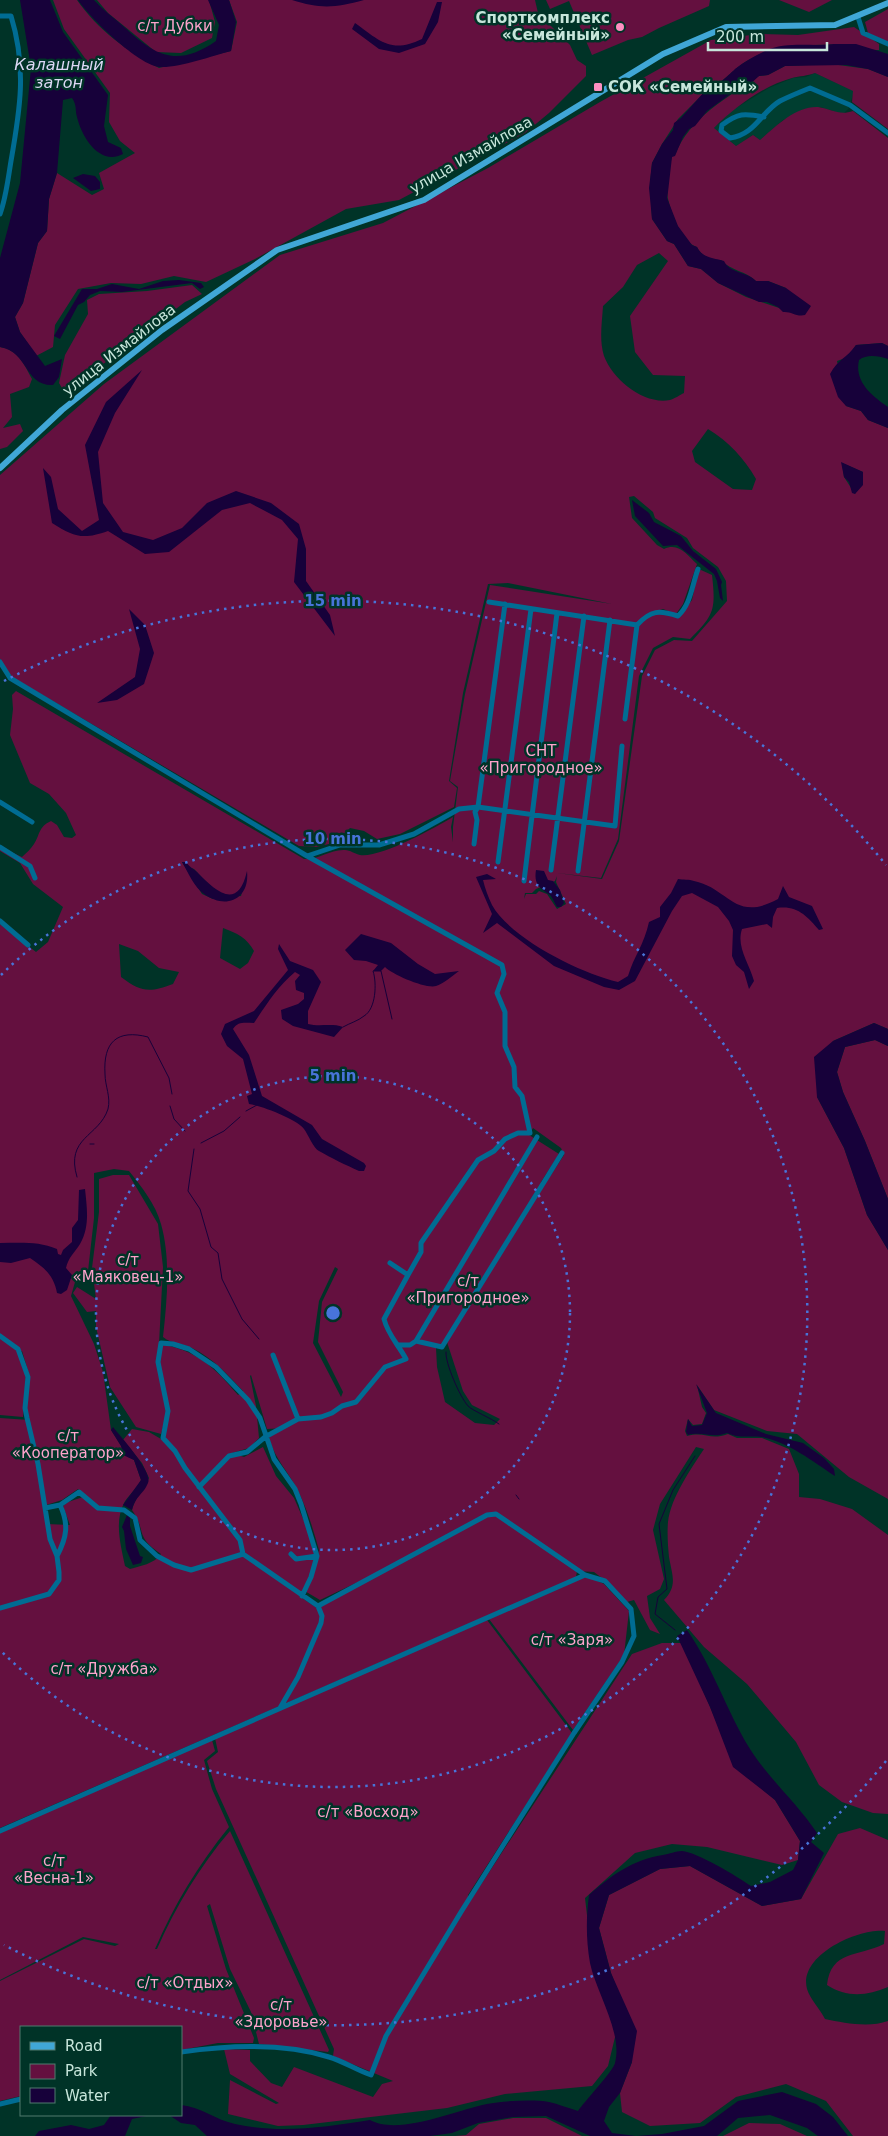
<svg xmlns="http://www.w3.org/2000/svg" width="888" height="2136" viewBox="0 0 888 2136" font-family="'DejaVu Sans',sans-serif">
<rect width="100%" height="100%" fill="#003327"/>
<path fill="#003e30" d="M815,73L854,91L849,108L843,114L820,107L783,120L760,140L753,135L736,146L714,128L731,111L769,88L793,78L806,77Z"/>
<path fill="#64103f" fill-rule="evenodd" d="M53,0H77C98,30 127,51 159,68L231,51L237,22L229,0H535L538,13L570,45L577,60L586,66V76L549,113L525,133L399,200L346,209L255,259L206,282L174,276L141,284L111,283L78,289L55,325L53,347L36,356L20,332L15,317L23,303L38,243L47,231L49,199L57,173L92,195L104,189L99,173L135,153L120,141L109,122L110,93L64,29Z
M97,0H209L215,22L212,38L181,53L156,52L108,13Z
M546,0H710L709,6L659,28L642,37L628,40L592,55L569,1L550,9Z
M779,0H832L809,12Z
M888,9V42L868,33L865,22Z
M854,27L879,44V50C868,51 857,44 846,44C810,46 777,42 745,62C734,69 715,89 705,92L678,119L662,144L652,163L650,183L652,219L667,241L674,244L688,266L701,269L718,283L746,297L791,312L786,288L768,281H756C746,271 731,271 721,260C711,260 701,256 697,247C681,242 672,214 668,199C666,192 670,164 672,156L675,155C690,117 727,98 759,76L768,75L785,66L831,64L868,69L888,77V129L852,102L853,91L815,73C807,76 800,76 792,78C763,86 735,107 714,128L736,146L753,135L760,140C776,126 796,106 818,107C832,109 839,116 853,111L888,138V346L882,343L856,345L848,357L837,361L846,406L861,411L868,420L888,428V1029L874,1023L833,1041L817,1097L844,1148L867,1215L888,1250V1499L849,1477L797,1434L767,1431L714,1410L697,1385L702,1407L706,1413L702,1424L693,1425L688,1419L685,1431L687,1436C706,1431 709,1441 728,1434L737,1438H762L789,1449L799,1474V1497L820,1499L852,1509L888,1535V1814L873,1813L842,1802L819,1785L796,1742L747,1684L704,1647L664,1600C678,1586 672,1575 669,1557C668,1547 667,1533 668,1522C671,1497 691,1469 704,1449L696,1447L660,1504L653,1530L664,1579L660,1589L647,1596L650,1618L660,1634L650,1630L634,1600L627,1602L606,1581L594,1572L577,1571L576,1577L0,1828V1418L29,1420L26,1407L30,1377L22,1351L18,1353L26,1377L23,1417L0,1415V924L36,952L48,942L63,907L33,884L20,863L0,851V847L22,857C26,853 31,849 34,844C40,835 38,827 51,821L57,825L64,837L72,838L76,835L66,813L49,794L30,783L10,735L13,709L12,695L16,691L304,859C319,860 330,849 345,850C350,850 355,854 360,855C381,858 434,828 453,817L451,827L453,842V827L458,787L450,781L465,694L490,585L612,604L508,583L488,584L463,693L449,781L457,788L454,807L400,834L377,839L364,831L350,828L343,835L342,841L316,847L299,846L12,677L0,659V475L104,384L280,255L383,223L488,168L600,102L711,40L759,34L798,35ZM659,253L668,261L630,316L635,352L653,375L685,376L684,393C680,395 674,399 670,400C644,405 613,380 604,356C599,340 602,323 603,306L623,287L637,265ZM708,429C729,442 744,458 756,479L752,490L733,489L695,462L692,451ZM842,463L863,472L855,494L844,477ZM634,496L653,512L655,518L687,538L693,548L718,567L726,581L727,601L692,641L674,640L655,650L642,676L619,841L602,879L557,873L601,878L618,839L639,676L653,648L673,637L690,639C714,615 716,610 712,575L701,570L698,571L692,600L679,617L657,611L663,609L676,614L683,604L697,564C687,555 679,542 664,549L657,545L632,518L629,497ZM182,862H186L189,867L194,869C204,879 227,909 242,888C245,884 245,878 247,873L241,896L213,899L202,894ZM557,876L556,882L566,904L557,909L547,894L539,891L536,894H526L524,899L525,893H532L536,889L555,881ZM223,928C237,933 247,938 254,951L248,963L240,969L220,958ZM119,944L138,951L159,968L179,972L173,984C149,993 141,992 121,977ZM533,1128L561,1148L564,1155L543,1187L541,1182L559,1154L529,1135ZM114,1169L129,1171C141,1186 156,1205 161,1224C171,1259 167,1301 163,1337C171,1344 183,1343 192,1348C213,1358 228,1375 243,1391L238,1395C214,1367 197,1350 159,1344L163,1267L158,1224L129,1175H113L99,1179V1212L92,1268L96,1299L77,1287L73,1293L87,1312L96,1311V1327L110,1387L136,1427L161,1434L167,1412L165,1438L171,1449L161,1439L149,1432L132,1429L123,1440L142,1463L149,1478C144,1490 135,1497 132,1510C147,1531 134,1536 161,1554C154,1564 140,1566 130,1569L125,1566C121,1546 114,1522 124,1503C129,1494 137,1489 141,1480L134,1460L128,1457L111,1430L103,1372L94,1344L71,1296L75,1282L88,1271L94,1218V1173ZM335,1267L338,1269L322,1302L318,1342L343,1392L341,1397L313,1343L319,1301ZM447,1342L463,1391L472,1405L500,1419L494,1425L475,1423L445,1402L437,1367L436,1348ZM251,1375L267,1429L285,1428L269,1437C274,1459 291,1474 300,1495C308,1512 314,1532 319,1550L318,1553L294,1498L276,1476L263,1447L244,1457L232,1453L249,1448L259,1438L256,1406L250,1376ZM78,1489L86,1496L68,1502L63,1506L70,1525L46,1524L43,1506L62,1500ZM358,1582L317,1608L299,1596L303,1590L320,1600Z
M192,285L202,294L185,302L65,393L59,383L65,355L88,314L87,300L99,294L147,291Z
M0,347C18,350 24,364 32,379L29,387L10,394L12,417L3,428L20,424L23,431L7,447L0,449Z
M875,1040L888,1046V1199L865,1141L843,1092L837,1072L845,1047Z
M587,1576L604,1584L629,1611L624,1655L573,1730L489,1619Z
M487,1620L572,1733L468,1895L469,1903L632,1654L662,1643H683L735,1766L775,1800L800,1841L798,1860L782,1865L707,1847L672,1844L635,1853L585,1898L590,1941L616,2033L608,2066L592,2086L505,2094L447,2108L303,2125L278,2126L228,2114L230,2080L276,2104L279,2103L230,2074L224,2049L250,2050V2061L271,2083L282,2087L294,2067L373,2097L382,2084L393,2081L333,2056L334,2049L216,1789L207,1761L218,1752L215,1738Z
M212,1740L215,1751L204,1760L212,1789L229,1827C198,1865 174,1905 155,1949H157C176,1906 200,1866 230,1831L329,2050L328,2052L259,2044L251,2012L230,1969L210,1904L207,1906L226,1969L254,2038L253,2043H218L181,2050V2027H21V2096L0,2101V1981L84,1939L115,1946L119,1944L83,1937L0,1980V1833Z
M860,1828L888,1840V1987C867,1996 847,1998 827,1985C831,1950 858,1957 884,1944L885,1931C859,1928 798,1955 807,1989C810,1999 820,2009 825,2019C844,2023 869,2028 888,2021V2136H853L826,2101L786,2084L736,2097L700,2123L650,2126L622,2112L620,2093L632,2062L621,1999L611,1973L599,1928L609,1895L660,1869L690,1866L762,1906L801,1899L838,1834Z
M513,2118H546L582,2136H455L466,2135L479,2124Z
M749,2123L780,2124L807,2136H723Z"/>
<path fill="#17013a" d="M20,0H50L63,32L108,95L104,126L108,142L121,148L123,154C100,166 82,138 77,117C75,110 77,105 72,98L63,100L57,173L49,199L47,231L38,243L23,303L15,317L20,332L45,366L62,359L59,377L53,385C24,386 29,352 0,347V258L20,183L31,68Z
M78,0H94C103,10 113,17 123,26C155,56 177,68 216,41L219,25L208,0H229L236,22L231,51C212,56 179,68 160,67C139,66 89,17 78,0Z
M292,0H364C335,8 320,9 292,0Z
M437,2H442L438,22L425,44L399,53L379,49L352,29L355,23C380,41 391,54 422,39Z
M834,44H856L888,54V77L868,69L846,65L785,66L768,75L759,76L748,86L733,92L707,111L695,126L689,129L683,137L675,156L672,157L668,192L667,198L678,226L692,245L697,247C702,258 714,258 724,261C729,273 748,272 756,281H768L786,288L811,306L805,315C796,317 791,311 783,312L778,307L767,302H759L718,283L701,269L688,266L674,244L667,241L652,219L649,188L652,163L662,144L673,130L674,123L681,118L705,91C714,89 728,76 735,69C744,62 755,56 765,51C786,41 812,47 834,44Z
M83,174L95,176L100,182V189L91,191L73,178Z
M179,280L201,283L204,287L200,289L192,283L122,292L100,291L90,295L84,302L78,305L60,339L54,336L82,289H97L112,284L139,289L163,281Z
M882,343L888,346V359C878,356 867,354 859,360C854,382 872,396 888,407V428L868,420L861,411L846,406L838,397L830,374C838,359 847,358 856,345Z
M142,370L115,413L98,452L103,503L123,532L153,540L182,528L207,503L236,491L271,503L299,524L306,549V581L330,615L335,636L294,582L298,539L282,520L250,503L222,510L169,552L145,554L108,531C83,540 74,537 52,523L43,468L51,477L58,509L82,531L99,520L85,445L106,402Z
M841,462L863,472V485L855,494L852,493L849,482L844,477Z
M632,500L649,513L654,522L681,536L693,551L716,569L722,582L721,585L723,601L720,598L717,581L714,574L677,545L663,546L635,516Z
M129,609L145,625L154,653L144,684L117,700L97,703L135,677L140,649Z
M182,862H186C189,867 193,868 197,872C216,892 238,911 247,871C250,899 226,910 204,894C194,887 188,872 182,862Z
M536,870L544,871L548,880L553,881L560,890L564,903L561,907H557C554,902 552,895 547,893C538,887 534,883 536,870Z
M487,874L496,879L483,880C485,888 488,897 492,905C511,939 580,973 618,982L628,976C634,956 644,945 649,922L660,917V907L671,893L678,879C683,880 689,879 694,881C729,888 734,923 778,899L783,886L789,897L812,906L823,929L819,930C807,916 797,905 777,908L773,917L772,928L767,924L742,929C736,947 749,963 754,981L749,989L744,972L736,965L732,956L733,930L729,921L718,907L692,893L682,896L672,911L635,981L619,990L604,987L554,966L497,923L483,933L492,914L476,877Z
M361,934L391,943L418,964L435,974L459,971C452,976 443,984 436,986C426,989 393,975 385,967L381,971H373L378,965L366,961L354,960L345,950Z
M279,944L290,961L313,970L321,982L308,1011V1024C319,1027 332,1023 343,1027L334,1037L293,1026L282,1019L281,1010L298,1004L304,999V993L296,990L295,981L300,975L295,972C278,986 266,1005 254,1023C245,1023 238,1021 233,1029L249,1055L262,1096L312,1125L322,1139L364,1163L366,1166L364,1171H359C346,1165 331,1158 319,1151C313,1148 308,1134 304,1129C299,1120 260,1105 249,1104L247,1096L252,1094L243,1059L227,1046L221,1034L225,1024L254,1011L288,970L278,949Z
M874,1023L888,1029V1046L875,1040L845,1047L837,1072L843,1092L865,1141L888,1199V1250L867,1215L844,1148L817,1097L814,1057L833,1041Z
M85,1189C87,1208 90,1227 80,1244C75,1252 68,1258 66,1268L72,1275L67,1290L61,1294L57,1293C54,1276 45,1268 30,1258L11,1263L0,1262V1243C20,1243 38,1241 57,1249L58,1254L61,1255L63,1250L72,1242V1228L78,1220L79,1190Z
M696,1384L716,1413L766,1434L803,1443L824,1458L834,1469L835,1476C812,1461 790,1443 762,1437C748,1435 741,1439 727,1433C712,1439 703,1431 688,1435L686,1432L688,1419L692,1426L702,1425L707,1413Z
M113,1427C121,1437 153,1472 148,1483C143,1495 136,1495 132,1510L123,1505L141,1480L134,1460L123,1455L121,1446L111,1430Z
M127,1515L130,1518V1526L140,1556L143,1557L141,1563L133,1565L126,1549L124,1531L122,1527Z
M687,1630C713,1667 726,1710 750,1749C769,1779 797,1803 817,1833L811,1842L824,1853L801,1899L762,1906L690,1866L660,1869L609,1895L599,1928L611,1973L637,2031L632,2062L620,2093L609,2107L604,2121L612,2133L636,2136L662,2134L704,2126L738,2101L782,2092L816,2104L833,2117L848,2136H818L807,2128L770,2115L738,2118L717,2136H590L546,2116L513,2117L478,2123L452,2133L430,2136H207L195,2125L181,2123L169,2115H181V2105C201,2107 216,2120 235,2124C280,2134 326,2127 370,2120C399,2136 456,2110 487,2104C502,2101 534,2099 549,2102C558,2104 568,2108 578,2111C584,2102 614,2070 615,2063C623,2033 596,1992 590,1963C586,1940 586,1918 589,1895C612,1875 632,1860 663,1855C669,1854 676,1851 682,1851C697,1852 738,1877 751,1886L770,1882L793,1870L798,1860L800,1841L775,1800L733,1767L710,1707L677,1636Z
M111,2115H151L132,2119L125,2136H35L39,2131L71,2125L89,2129L104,2125Z"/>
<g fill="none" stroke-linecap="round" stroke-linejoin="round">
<path stroke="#17013a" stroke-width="1" d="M343,1027C350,1023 358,1021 364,1016C376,1009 377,983 373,971H381L392,1019
M170,1106L174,1119L185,1131
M246,1111L257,1105
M201,1143L224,1131L240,1117
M90,1144H94
M194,1149L188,1191L200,1209L211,1247L218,1253L222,1279L242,1319L259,1339
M77,1177C65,1137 99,1137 108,1109C111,1097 105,1086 105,1074C103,1042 117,1029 148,1037L169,1078L172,1094
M446,1352C445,1363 460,1397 468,1406C473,1411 491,1418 499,1424
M516,1495L519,1499
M675,1630L655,1614L658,1597L667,1589L659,1524L673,1490L695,1456"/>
<path stroke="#006c93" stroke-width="5" d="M0,16H11C27,68 20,110 11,161C8,179 6,198 0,214
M858,17L863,33L888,44
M764,117C744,113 738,113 722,125L721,131L730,138C755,135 761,112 780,101C790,96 800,92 810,88L850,105L888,133
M489,602L637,625C651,610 659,610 678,616C691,604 692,585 698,569
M0,662L10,678L307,856L340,845H379L414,834L459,809L478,807L615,826L622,746
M625,719L637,625
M0,802L32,822
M474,844L477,820L475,812L478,807L505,604
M0,847L30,866L35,878
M307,856L502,965L504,974L497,993L505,1012V1046L514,1067L515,1087L522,1096L530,1133H518L505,1139L494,1151L478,1160L421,1243V1252L408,1275L390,1263
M498,862L531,609
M551,870L584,616
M578,871L610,620
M524,881L557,613
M0,921L28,945
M0,1336L18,1349L28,1377L25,1408L27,1418L38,1464L50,1539L57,1556L59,1572V1580L49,1594L0,1608
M416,1341L537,1137
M399,1345H410L416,1341L442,1347L562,1153
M273,1355L298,1419
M199,1487L229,1456L247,1452L265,1437L298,1419L321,1417L332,1413L342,1406L356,1402L385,1367L406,1359C398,1344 388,1335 384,1319L408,1275
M45,1508L60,1505L79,1492L98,1508L124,1510L135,1518L140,1540L157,1556L174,1565L191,1570L243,1554
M291,1554L296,1559L317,1556
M57,1556C67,1537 69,1524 60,1505
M280,1708L298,1677L321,1623L322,1616L318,1606L243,1554L240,1540L185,1468L175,1451L163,1438L168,1411L158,1362L161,1343L173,1344L189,1349L216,1367L248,1400L260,1418L274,1459L295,1489L301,1504L317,1556L311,1577L302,1596
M0,1831L585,1575
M181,2052C229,2045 282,2042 329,2057C343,2061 356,2070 371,2075L386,2036L461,1912L574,1733L622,1662L634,1636L631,1609L605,1581L585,1575L496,1514L487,1515L318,1606
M0,2104L21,2099"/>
<path stroke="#40a7d6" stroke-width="6" d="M0,468L62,410L162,330L277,250L424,200L663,54L726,27L835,25L888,3"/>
</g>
<g fill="none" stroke="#4874d9" stroke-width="2.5" stroke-dasharray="2.5 5">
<circle cx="333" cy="1313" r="237"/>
<path d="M1 975A474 474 0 1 1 1 1651"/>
<path d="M886 1761A712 712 0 0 1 4 1945M4 681A712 712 0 0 1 886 865"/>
</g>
<g fill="#fc8fc1" stroke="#003327" stroke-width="2">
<circle cx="620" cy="27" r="5"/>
<rect x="593" y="82" width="10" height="10" rx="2.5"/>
</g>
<g text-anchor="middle" stroke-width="5" stroke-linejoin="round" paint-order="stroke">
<g font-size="15" font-weight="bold" fill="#c7e6db" stroke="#003327" text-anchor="end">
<text x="610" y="23">Спорткомплекс<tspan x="610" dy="17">«Семейный»</tspan></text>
<text x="608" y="92" text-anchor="start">СОК «Семейный»</text>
</g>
<g font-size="15" fill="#fea3cc" stroke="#003327">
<text x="175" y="31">с/т Дубки</text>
<text x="541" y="756">СНТ<tspan x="541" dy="17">«Пригородное»</tspan></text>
<text x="128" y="1265">с/т<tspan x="128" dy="17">«Маяковец-1»</tspan></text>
<text x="468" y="1286">с/т<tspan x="468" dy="17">«Пригородное»</tspan></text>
<text x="68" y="1441">с/т<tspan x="68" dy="17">«Кооператор»</tspan></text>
<text x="572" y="1645">с/т «Заря»</text>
<text x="104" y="1674">с/т «Дружба»</text>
<text x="368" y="1817">с/т «Восход»</text>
<text x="54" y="1866">с/т<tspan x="54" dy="17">«Весна-1»</tspan></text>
<text x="185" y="1988">с/т «Отдых»</text>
<text x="281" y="2010">с/т<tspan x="281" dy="17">«Здоровье»</tspan></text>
</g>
<g font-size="15" fill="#c7e6db" stroke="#003327">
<text transform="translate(471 155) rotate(-30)" y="5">улица Измайлова</text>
<text transform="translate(119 350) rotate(-38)" y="5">улица Измайлова</text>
</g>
<g font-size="16" font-style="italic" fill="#dbd7f4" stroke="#003327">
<text x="59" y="70">Калашный<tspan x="59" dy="18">затон</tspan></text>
</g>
</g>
<circle cx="333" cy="1313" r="8" fill="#4874d9" stroke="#003327" stroke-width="2.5"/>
<g font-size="15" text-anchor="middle" font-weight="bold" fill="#4874d9" stroke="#003327" stroke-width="5" stroke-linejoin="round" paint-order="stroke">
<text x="333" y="606">15 min</text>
<text x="333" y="844">10 min</text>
<text x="333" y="1081">5 min</text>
</g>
<rect x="20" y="2026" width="162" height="90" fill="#003327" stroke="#507b6f"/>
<rect x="30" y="2042" width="25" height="8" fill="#40a7d6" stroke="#507b6f"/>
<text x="65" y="2051" font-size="15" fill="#c7e6db">Road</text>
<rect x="30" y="2064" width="25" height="15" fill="#64103f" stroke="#507b6f"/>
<text x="65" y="2076" font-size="15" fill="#c7e6db">Park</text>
<rect x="30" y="2088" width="25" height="15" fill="#17013a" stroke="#507b6f"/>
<text x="65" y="2101" font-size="15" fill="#c7e6db">Water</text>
<path d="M708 42v8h119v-8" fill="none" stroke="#c7e6db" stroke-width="2.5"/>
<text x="716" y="42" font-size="15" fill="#c7e6db" stroke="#003327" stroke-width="4" paint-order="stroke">200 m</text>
</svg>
